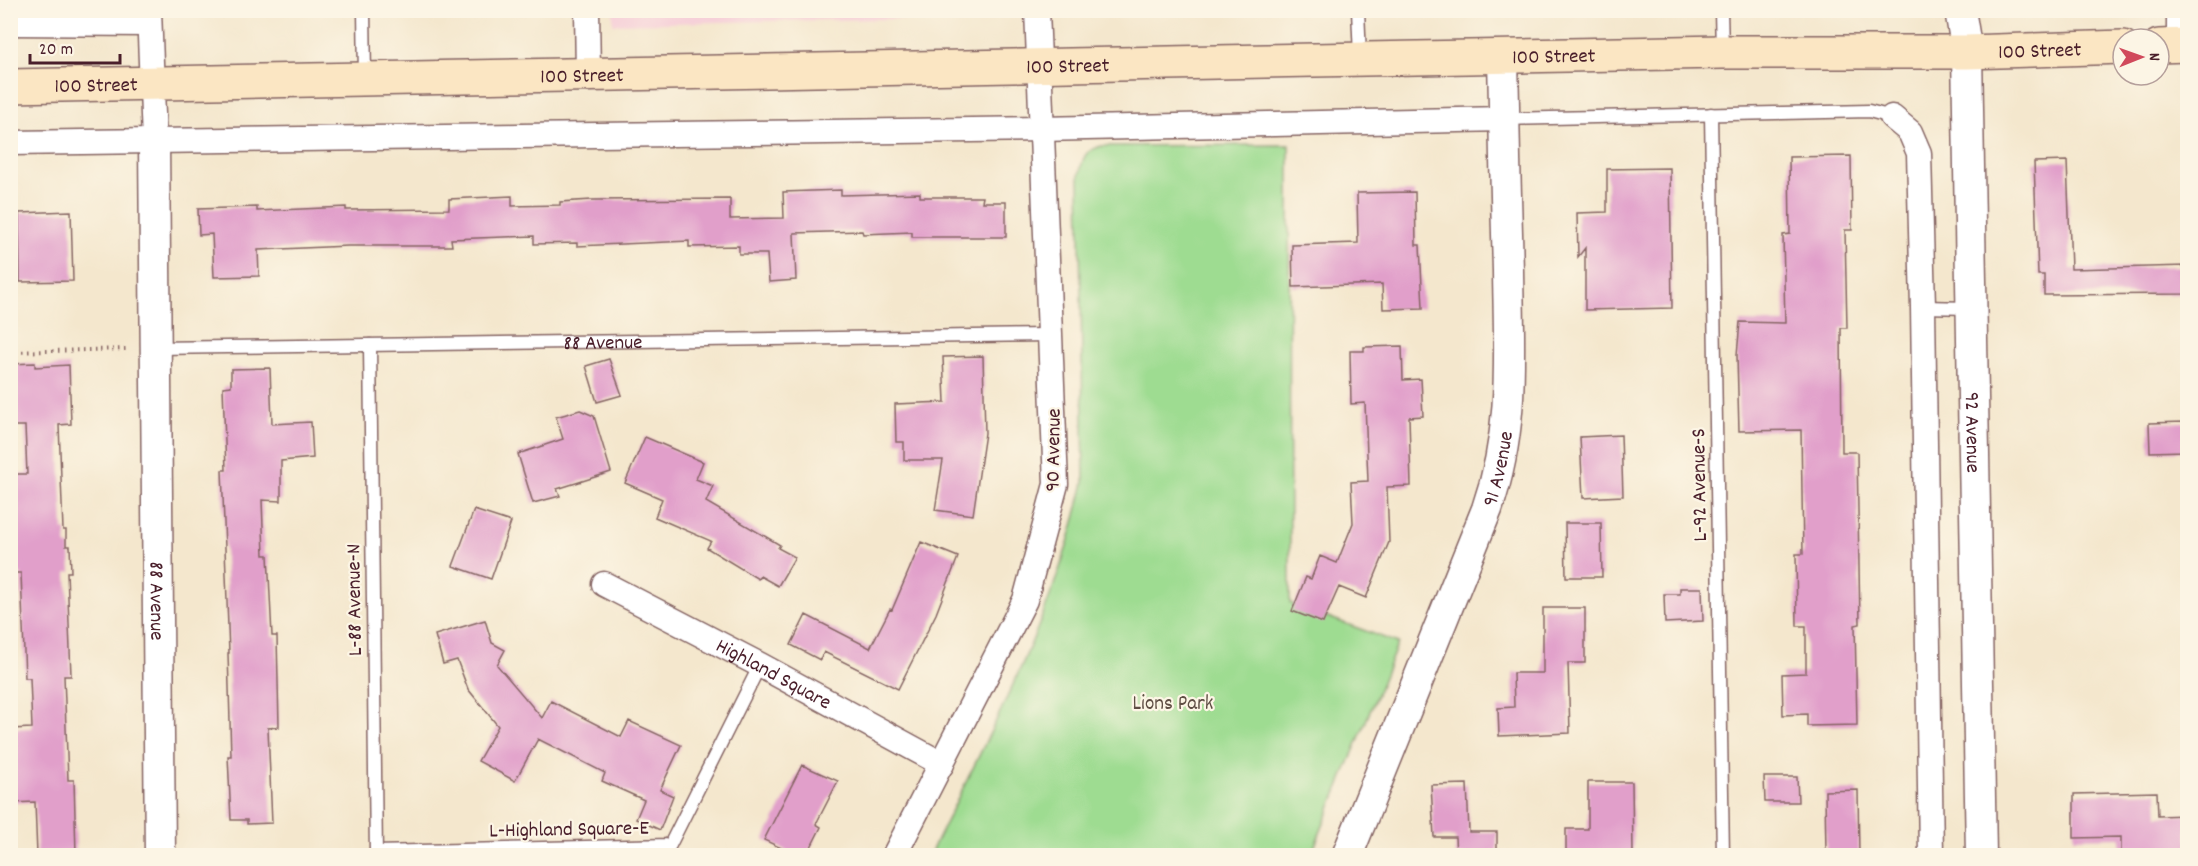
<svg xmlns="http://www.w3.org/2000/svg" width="2198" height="866" viewBox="0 0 2198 866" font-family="Dekko,sans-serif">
<rect width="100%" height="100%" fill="#fcf5e5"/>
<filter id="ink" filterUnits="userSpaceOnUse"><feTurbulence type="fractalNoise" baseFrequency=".0167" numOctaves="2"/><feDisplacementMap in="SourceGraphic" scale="12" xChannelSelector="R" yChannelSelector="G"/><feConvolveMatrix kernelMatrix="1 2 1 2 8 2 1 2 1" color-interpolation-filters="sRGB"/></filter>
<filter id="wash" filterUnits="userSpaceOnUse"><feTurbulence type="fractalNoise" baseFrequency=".008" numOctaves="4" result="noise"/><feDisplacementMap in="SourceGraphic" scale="24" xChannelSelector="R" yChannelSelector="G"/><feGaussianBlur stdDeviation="1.35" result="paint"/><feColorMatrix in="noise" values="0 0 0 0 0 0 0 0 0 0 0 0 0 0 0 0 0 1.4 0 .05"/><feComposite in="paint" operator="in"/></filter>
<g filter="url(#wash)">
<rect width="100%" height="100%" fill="#f4e7cd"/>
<path fill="#f6cfd8" d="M997,11V17L613,24V11Z"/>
<path fill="#9edc91" stroke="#747e5e" stroke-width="1.5" d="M1289,145L1290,603L1398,643L1311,855L929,856C989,735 1055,615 1084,482L1079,176C1083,158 1083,151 1102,146Z"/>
<g id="blocks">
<path fill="#e19fca" d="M1851,156L1852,230H1845L1847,328H1841L1842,452H1857L1860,624L1855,625L1857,725L1807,726V714L1783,715L1782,674L1806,673V626H1797L1796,554H1803L1801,430L1739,431L1737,355L1740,322L1785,323L1783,235L1790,234L1789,157Z
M2067,161L2071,269L2187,266V294L2044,295V275H2038L2034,162Z
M1670,168L1672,308L1585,310V248L1578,257L1577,213L1607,212V169Z
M841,190V195L920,193V197H983L982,202H1006V237H912V232L863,234L862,231L794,233L796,280L769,282L767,254H739V246L689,247V241L577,246V243L534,244V236L451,239L452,246H348L258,250L259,276L214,277L212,234L199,235L198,209L257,207V211L346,207V210L449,209V199L512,196V206L560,205V202L592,200L730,199V219L784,218L783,192Z
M1415,192L1416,245H1420L1423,308L1383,309L1382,284L1293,287L1292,245L1358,243L1357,193Z
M71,211L73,281L20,282L19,213Z
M1402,346L1403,380L1421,379L1423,416L1409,417L1411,486L1387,487L1389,542L1366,598L1339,587L1323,623L1292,611L1306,577L1311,579L1320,556L1337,563L1353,523L1351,482L1368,481L1365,403L1351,404L1350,351H1364V347Z
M983,356L985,433L973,515L935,510L943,460H904V442H896L895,404L945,402L943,357Z
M609,359L622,395L597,402L586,366Z
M35,363V367L69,365L71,424L59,425L63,530H66V546H70L71,572H67L71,676H64L68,780H74L76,855H37L35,802L10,803V729L32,728L30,678H25L21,573H10V474H27L25,426H10V364Z
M270,368L272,424L311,422L313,458L281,461V501L262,500L264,555H268L272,636H277L279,727L268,728L272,823L247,824V820H231L228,756H231L228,653H229L222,470H226L223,387L231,386V369Z
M580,410L594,416L611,472L557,489L560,496L533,503L518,454L563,439L556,417Z
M2185,422V451L2150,452L2149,423Z
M1621,435L1623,496L1583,498L1580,437Z
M645,437L703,462L696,479L713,486L706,502L780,545L778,548L795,557L778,586L760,576L758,579L707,548L711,541L655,517L662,499L625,483Z
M474,510L511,522L491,579L453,566Z
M1565,523H1601L1602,577H1566Z
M921,542L958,557L936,614L898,689L824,652L820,660L791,645L806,615L870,648L890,609L892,610Z
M1680,588H1702L1703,621L1665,623L1664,594H1680Z
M1543,608H1585V663H1568L1570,733L1499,736L1498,708L1514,707L1513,673H1543Z
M485,620L492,643L505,650L497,665L542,718L551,701L621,737L629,721L681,745L660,790L673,796L660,830L636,819L644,800L602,781L605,773L538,739L515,781L478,761L498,726L468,689L457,660L443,664L435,635Z
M802,765L838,781L816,824L821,827L807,855H796L764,840Z
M1764,777H1797L1798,802H1765Z
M1588,782H1632L1633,855H1566V829H1588Z
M1467,784L1469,832H1497V855H1456L1455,837H1434L1431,785Z
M1858,790L1859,855H1826L1825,791Z
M2157,792L2158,816L2187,815V855H2121V837L2074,838V794Z"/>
</g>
</g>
<g filter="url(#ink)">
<use href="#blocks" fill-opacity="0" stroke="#866564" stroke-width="1.5"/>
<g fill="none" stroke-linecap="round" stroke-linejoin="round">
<g stroke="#866564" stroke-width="15">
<g id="service">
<path d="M364,10L365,78"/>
<path d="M1358,10L1360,57"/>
<path d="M1721,10L1722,51"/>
<path d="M2173,10V45"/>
<path d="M1711,114L1723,856"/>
<path d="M1504,119L1869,111L1892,117"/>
<path d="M1923,307L1970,308"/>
<path d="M370,345L376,856"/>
<path id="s1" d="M156,348L1050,335"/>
<path d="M376,852L670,845L760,665"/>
</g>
</g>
<g stroke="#866564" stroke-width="27">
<g id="minor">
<path d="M149,10L154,141"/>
<path d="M587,10L588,75"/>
<path d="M10,23L149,24"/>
<path d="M1892,117L1910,132L1919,153L1923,307L1931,856"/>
<path d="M10,143L1041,129L1504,119"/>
<path id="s2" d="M604,584L760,665L942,764"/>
<path d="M894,856L1025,600L1056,484L1037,10"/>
</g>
</g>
<g stroke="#866564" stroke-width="33">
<g id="tertiary">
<path id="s3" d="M1960,10L1967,52L1981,856"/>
<path id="s4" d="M154,141L160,856"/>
<path id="s5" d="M1347,856L1487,509C1515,428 1509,355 1508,271C1506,199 1504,128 1503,56"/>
</g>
</g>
<g stroke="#866564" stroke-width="36">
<g id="secondary">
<path d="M2159,46L2188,45"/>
<path id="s6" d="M10,86L1722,52H1967L2123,47"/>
</g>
</g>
<path stroke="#866564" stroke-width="4" stroke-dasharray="1.5 4.5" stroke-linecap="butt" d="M10,352L127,349"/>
<use href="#service" stroke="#fff" stroke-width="12"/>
<use href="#minor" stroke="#fff" stroke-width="24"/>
<use href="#tertiary" stroke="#fff" stroke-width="30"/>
<use href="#secondary" stroke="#fbe6c3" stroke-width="33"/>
</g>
</g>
<g text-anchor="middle" stroke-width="4.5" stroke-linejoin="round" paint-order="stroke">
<g font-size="21" fill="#4a1f2b" stroke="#fcf5e5">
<text dy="7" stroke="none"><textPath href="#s6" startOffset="2030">100 Street</textPath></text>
<text dy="7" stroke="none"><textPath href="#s6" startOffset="1544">100 Street</textPath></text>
<text dy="7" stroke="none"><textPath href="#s6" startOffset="1058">100 Street</textPath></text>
<text dy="7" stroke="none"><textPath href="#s6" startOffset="572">100 Street</textPath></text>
<text dy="7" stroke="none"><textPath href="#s6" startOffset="86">100 Street</textPath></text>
<text dy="7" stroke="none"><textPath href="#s1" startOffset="447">88 Avenue</textPath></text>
<text dy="7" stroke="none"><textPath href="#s3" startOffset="423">92 Avenue</textPath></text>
<text transform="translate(1052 450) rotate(-89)" y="7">90 Avenue</text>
<text dy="7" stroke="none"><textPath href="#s5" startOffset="416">91 Avenue</textPath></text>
<text transform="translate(1698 485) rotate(-91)" y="7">L-92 Avenue-S</text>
<text transform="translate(353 600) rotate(-91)" y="7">L-88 Avenue-N</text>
<text dy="7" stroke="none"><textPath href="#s4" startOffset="460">88 Avenue</textPath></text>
<text dy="7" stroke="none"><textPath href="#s2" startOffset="192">Highland Square</textPath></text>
<text transform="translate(569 828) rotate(-1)" y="7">L-Highland Square-E</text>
</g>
<g font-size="21" fill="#5f4e44" stroke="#fcf5e5">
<text x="1173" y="709">Lions Park</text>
</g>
</g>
<rect width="2198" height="866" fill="none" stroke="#fcf5e5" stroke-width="36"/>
<g transform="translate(2141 57) rotate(89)"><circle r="28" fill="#fcf5e5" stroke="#b59f9b" stroke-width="1.5"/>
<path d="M0-4.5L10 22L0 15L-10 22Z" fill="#d1495b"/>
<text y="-9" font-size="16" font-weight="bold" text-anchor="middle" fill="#4a1f2b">N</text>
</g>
<path d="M30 54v9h90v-9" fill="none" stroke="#4a1f2b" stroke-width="3"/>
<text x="39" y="54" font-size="18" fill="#4a1f2b" stroke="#fcf5e5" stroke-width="4.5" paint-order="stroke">20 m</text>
</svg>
